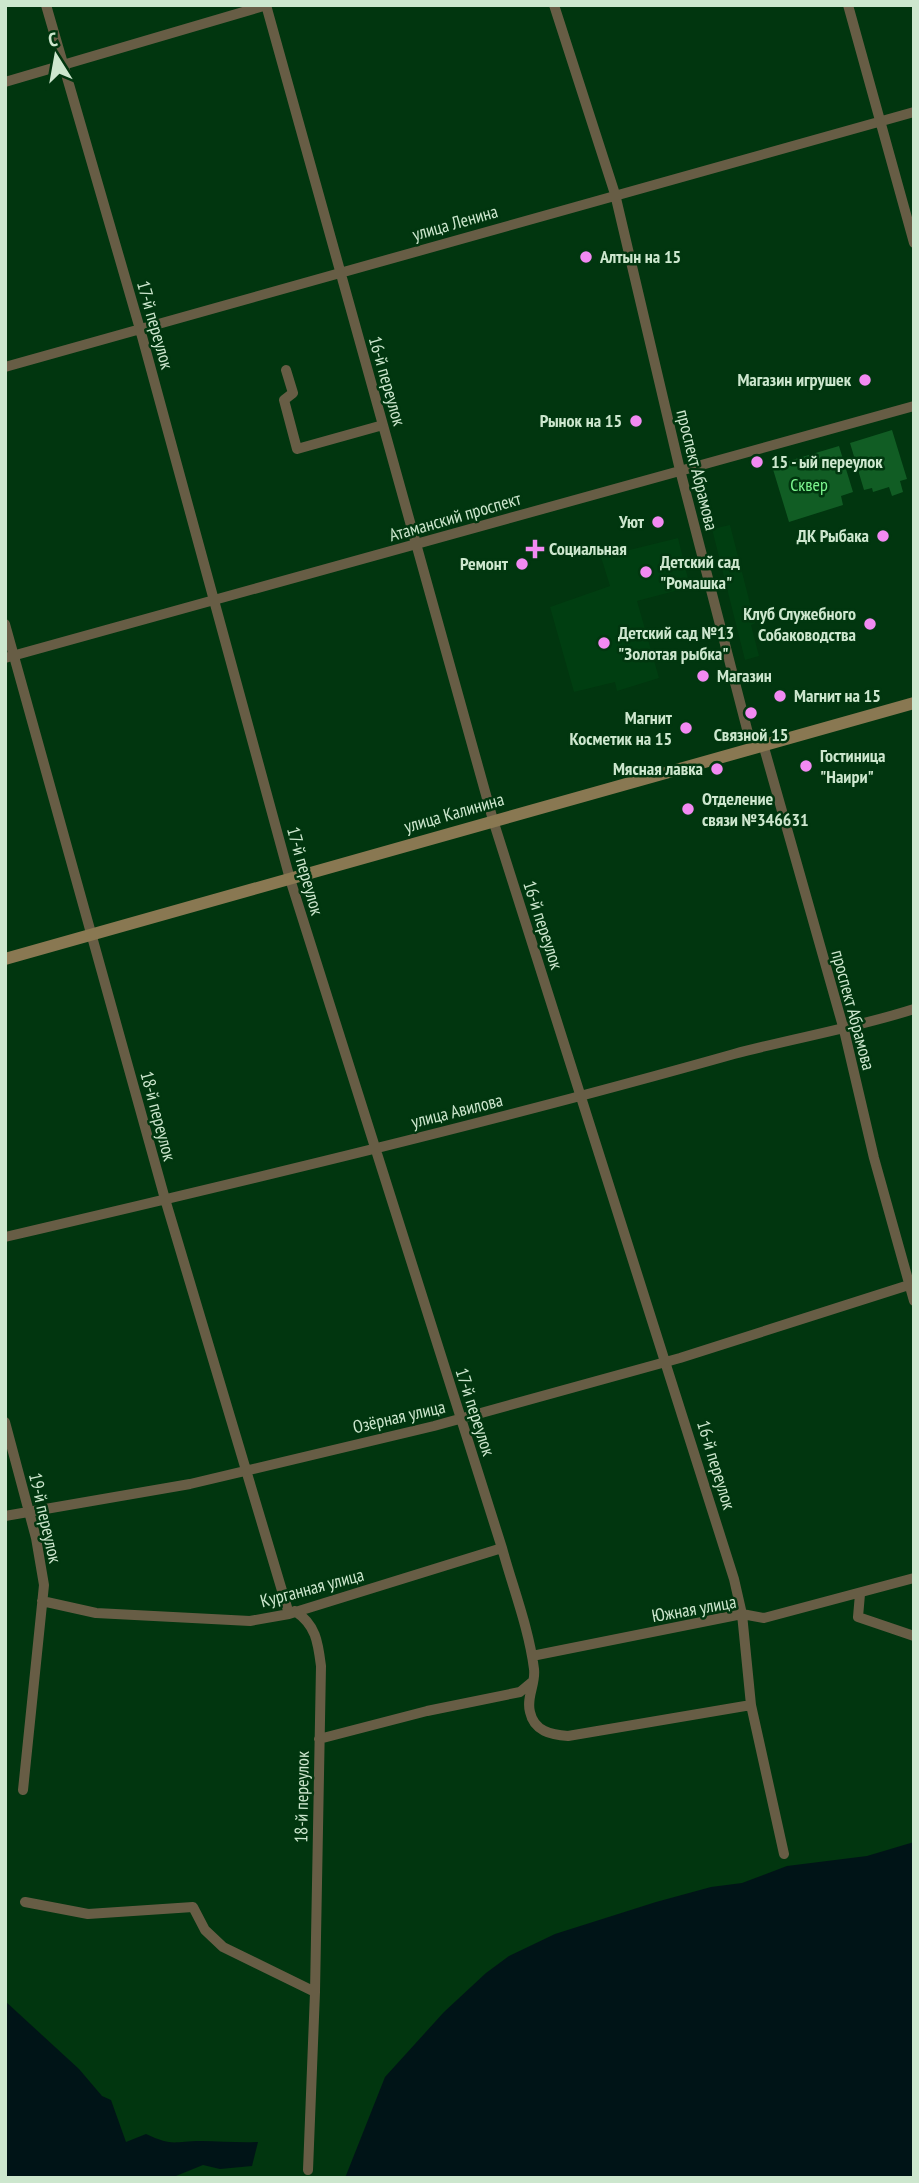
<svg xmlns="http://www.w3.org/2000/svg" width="919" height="2183" viewBox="0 0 919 2183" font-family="'PT Sans Narrow',sans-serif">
<rect width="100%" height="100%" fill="#01360f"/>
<path fill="#003e11" d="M730,525L755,623L751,625L759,656L745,660L712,529Z
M678,538L690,587L637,601L659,678L617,691L615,682L574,692L550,607L610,586L601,557Z"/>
<path fill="#115d24" d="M892,430L907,479L900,481L903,492L892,496L889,487L873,492L872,488L864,490L850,443Z
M839,446L853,492L841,496L843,505L789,522L772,466Z"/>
<path fill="#001417" d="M914,1842V2178H345L385,2077L444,2012L486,1973L509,1956L555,1934L656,1902L711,1887L742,1883L787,1866L867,1856Z
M5,2001L79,2069L102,2096L111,2100L126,2142L146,2134C174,2147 173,2141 201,2141C220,2141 238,2143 258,2142L252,2166L220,2169L203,2165L171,2178H5Z"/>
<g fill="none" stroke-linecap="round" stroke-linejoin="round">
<path stroke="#675d45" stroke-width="10" d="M46,5L140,329L290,879L502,1548C513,1588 529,1629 534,1669C536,1684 526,1697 530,1712C534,1731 551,1735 568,1736L751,1705
M266,5L493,820L734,1579L742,1614L751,1705L784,1854
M554,5L615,194L680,470L748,733L763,744L844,1030L874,1158L914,1301
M848,5L914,243
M5,82L267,5
M5,367L914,112
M286,370L293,393L284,400L297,449L383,425
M5,624L165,1199L289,1614
M5,658L914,406
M5,1237C249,1180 493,1122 734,1054C794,1038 855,1028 914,1009
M5,1422L36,1538L44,1585L23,1790
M5,1516L190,1484L434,1426L680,1358L912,1284
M860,1594L858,1617L914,1636
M42,1601L96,1613L250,1621L289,1614L502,1548
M295,1611C316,1625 318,1642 321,1666L315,1992L308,2170
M532,1656L742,1614L764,1618L914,1578
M319,1739L427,1711L520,1692L532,1682
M25,1902L88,1914L193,1907L205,1930L223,1947L315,1992"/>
<path stroke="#897852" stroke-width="12" d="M5,959L914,703"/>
</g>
<g fill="#f28af2" stroke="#01360f" stroke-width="2.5">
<circle cx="586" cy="257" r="7"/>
<circle cx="865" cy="380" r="7"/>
<circle cx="636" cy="421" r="7"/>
<circle cx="757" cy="462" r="7"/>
<circle cx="658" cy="522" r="7"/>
<circle cx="883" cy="536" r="7"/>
<path d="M531.5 538.5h7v7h7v7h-7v7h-7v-7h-7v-7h7z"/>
<circle cx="522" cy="564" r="7"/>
<circle cx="646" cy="572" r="7"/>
<circle cx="870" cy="624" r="7"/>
<circle cx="604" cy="643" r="7"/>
<circle cx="703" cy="676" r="7"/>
<circle cx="780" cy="696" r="7"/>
<circle cx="751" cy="713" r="7"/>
<circle cx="686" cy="728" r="7"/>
<circle cx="806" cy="766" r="7"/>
<circle cx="717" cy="769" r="7"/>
<circle cx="688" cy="809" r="7"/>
</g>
<g text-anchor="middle" stroke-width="5" stroke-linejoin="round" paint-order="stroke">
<g font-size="18" fill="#cde7ce" stroke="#01360f">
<text transform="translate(455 223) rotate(-16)" y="6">улица Ленина</text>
<text transform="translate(155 325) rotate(74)" y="6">17-й переулок</text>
<text transform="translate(387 381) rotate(74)" y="6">16-й переулок</text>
<text transform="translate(697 470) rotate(76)" y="6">проспект Абрамова</text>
<text transform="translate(455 517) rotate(-16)" y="6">Атаманский проспект</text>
<text transform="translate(454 813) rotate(-16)" y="6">улица Калинина</text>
<text transform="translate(305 871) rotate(74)" y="6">17-й переулок</text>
<text transform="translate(543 925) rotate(72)" y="6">16-й переулок</text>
<text transform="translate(853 1010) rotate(75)" y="6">проспект Абрамова</text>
<text transform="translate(457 1111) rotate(-14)" y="6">улица Авилова</text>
<text transform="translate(158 1116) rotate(75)" y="6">18-й переулок</text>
<text transform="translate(475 1412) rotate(72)" y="6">17-й переулок</text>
<text transform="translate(399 1417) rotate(-13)" y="6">Озёрная улица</text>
<text transform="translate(716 1465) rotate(73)" y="6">16-й переулок</text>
<text transform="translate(45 1518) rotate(77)" y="6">19-й переулок</text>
<text transform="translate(312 1588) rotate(-15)" y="6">Курганная улица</text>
<text transform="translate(694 1609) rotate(-10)" y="6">Южная улица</text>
<text transform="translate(302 1797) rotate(-89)" y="6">18-й переулок</text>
</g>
<g font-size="18" font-weight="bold" fill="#cde7ce" stroke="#01360f" text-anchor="start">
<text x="600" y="263">Алтын на 15</text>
<text x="851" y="386" text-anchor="end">Магазин игрушек</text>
<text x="622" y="427" text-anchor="end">Рынок на 15</text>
<text x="771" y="468">15 - ый переулок</text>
<text x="644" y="528" text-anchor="end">Уют</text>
<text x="869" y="542" text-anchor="end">ДК Рыбака</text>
<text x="549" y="555">Социальная</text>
<text x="660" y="568">Детский сад<tspan x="660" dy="21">"Ромашка"</tspan></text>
<text x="508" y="570" text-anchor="end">Ремонт</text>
<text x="856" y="620" text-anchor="end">Клуб Служебного<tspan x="856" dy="21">Собаководства</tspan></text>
<text x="618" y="639">Детский сад №13<tspan x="618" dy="21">"Золотая рыбка"</tspan></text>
<text x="717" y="682">Магазин</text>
<text x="794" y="702">Магнит на 15</text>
<text x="672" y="724" text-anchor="end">Магнит<tspan x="672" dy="21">Косметик на 15</tspan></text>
<text x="751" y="741" text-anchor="middle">Связной 15</text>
<text x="820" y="762">Гостиница<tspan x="820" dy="21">"Наири"</tspan></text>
<text x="703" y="775" text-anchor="end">Мясная лавка</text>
<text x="702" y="805">Отделение<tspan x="702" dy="21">связи №346631</tspan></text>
</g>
<g font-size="18" fill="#7df790" stroke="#01360f">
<text x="809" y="491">Сквер</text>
</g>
</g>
<rect width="919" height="2183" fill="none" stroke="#cde7ce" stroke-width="14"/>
<g transform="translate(56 56) rotate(349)" stroke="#01360f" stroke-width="5" paint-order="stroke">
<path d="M0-5L12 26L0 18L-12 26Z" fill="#cde7ce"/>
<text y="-10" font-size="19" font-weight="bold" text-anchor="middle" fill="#cde7ce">С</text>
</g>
</svg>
